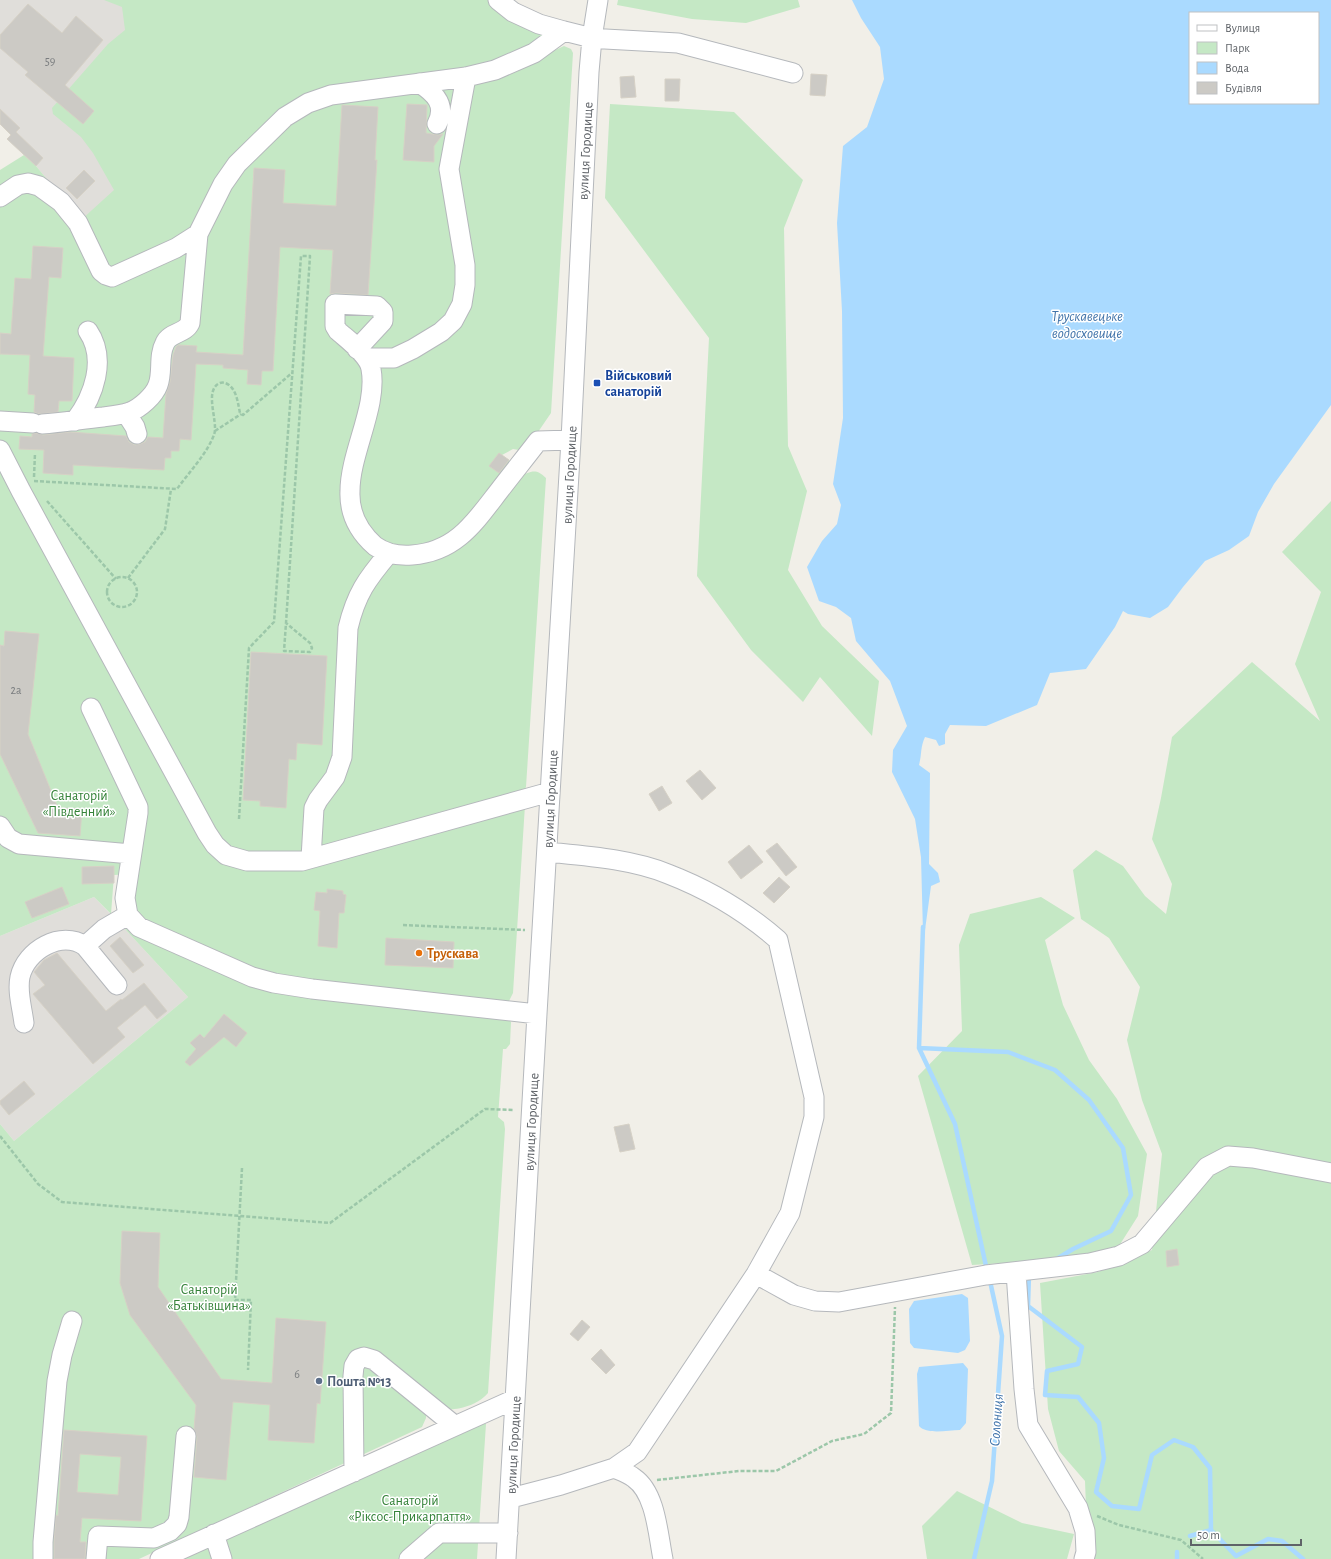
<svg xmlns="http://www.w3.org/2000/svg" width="1331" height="1559" viewBox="0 0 1331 1559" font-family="'Alegreya Sans',sans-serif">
<rect width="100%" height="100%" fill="#f1efe8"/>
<path fill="#e0deda" d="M0,0H353L81,220L36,166L7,139L11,134L0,124Z
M94,897L124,928L188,997L14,1141L0,1124V936Z"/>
<path fill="#c5e8c5" d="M104,0H489L546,29L536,59L564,46L571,49L573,53L551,413L525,451L513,449L502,455L510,461L507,465L519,477C531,471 536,468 546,478L526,787L523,792L525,805L513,993L509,1001L505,1003L298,980L255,971L150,926L134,912L133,874L114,875L111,914L94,897L0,936V170L24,155L36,166L81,220L114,190L93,153L81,137L53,114L52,108L108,44L125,30L122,7Z
M618,0H798L800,7L746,23L692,19L617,5Z
M610,104L734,112L803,180L784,228L788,446L807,491L788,570L822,626L879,681L872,736L820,677L803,702L751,650L697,576L709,338L605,198Z
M1331,501V1559H1088L1085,1481L1059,1451L1048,1409L1040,1283L1098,1272L1152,1250L1162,1154L1142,1100L1127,1040L1140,987L1109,938L1081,919L1073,870L1096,850L1123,866L1145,896L1166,914L1172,884L1152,839L1161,798L1172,737L1252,662L1320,721L1295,664L1321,592L1282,552Z
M1041,897L1075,918L1045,940L1063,1005L1089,1060L1117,1099L1147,1154L1138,1216L1112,1257L972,1265L918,1076L962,1031L959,945L970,914Z
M124,928L239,979L508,1019L511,1022L510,1044L506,1049H503L498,1117L504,1122L505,1129L488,1393C472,1411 447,1410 426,1411V1418L422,1427L139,1559H0V1124L14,1141L188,997Z
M475,1423L486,1424L477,1559H178Z
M957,1491L1022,1523L1074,1534L1067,1559H927L922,1526Z"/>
<path fill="#aadaff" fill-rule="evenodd" d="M852,0H1331V405L1274,484L1258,512L1249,536L1229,550L1205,561L1183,587L1168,607L1150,618L1128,614L1123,611L1115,627L1086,669L1050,673L1037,705L986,726L950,725L945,734V744L939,746L936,740L925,737C920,748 922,754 919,765L930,773L929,864L938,873L940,882L931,886L925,930L923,933L921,857L915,819L892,772L893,750L907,726L890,681L856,641L851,618L836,607L819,601L807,567L822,541L837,524L841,505L833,484L843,418L842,311L837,223L843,146L867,127L884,79L880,47L861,18ZM1190,13H1318V103H1190Z
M962,1294L968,1298L970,1341L965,1350L958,1353L914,1348L910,1343L909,1309L914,1301Z
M963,1363L968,1369L966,1423L960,1430C948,1430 927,1435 919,1426L917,1374L919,1367Z"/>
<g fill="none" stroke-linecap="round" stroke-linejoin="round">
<path stroke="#aadaff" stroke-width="4.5" d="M923,927L919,1048L955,1124L986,1266
M919,1048L1008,1052L1055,1070L1089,1100L1123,1148L1131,1195L1111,1231L1073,1249L1055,1260
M1029,1275L1028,1306L1082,1347L1078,1364L1047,1371L1045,1395L1078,1397L1099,1423L1104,1458L1096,1492L1112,1506L1139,1509L1152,1455L1174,1440L1193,1447L1210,1468L1211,1530L1236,1556L1268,1539L1282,1541L1303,1559
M1190,1536L1211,1530
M974,1559L992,1481L1002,1336L990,1281
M1177,1559V1552"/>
</g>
<path fill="#cccac5" stroke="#d6d1c6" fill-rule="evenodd" d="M28,4L62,33L76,16L103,40L65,85L94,111L83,124L25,75L28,72L0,48V35Z
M811,74L827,75L825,96L810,95Z
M634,76L636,97L621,98L620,77Z
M665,79H680L679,101H665Z
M407,104L427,105L426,133L438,135L443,134L434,146V162L403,160Z
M342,105L378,107L375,160H377L368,295L336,293L330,294L333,250L280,247L273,371H262L261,385L247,384L248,370L223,368V365L196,364L191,440L180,439L179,451H171V458H165L164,470L73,465V475L43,473L44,450L19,449L20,436L32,437V434L36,433L43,435L70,432L126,436L129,442L135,445L140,444L145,442L148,437L163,438L166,394L170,382L173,355L176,347L178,345L197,346L196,352L243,355L254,168L285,170L283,203L336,206Z
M0,109L20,128L16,132L43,158L36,166L7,139L11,135L0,124Z
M84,170L95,181L77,199L66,188Z
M33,246L63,248L61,278L49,277L43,356L74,358L72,401H59L58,412L39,414L34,412L35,395L28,394L30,355L0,354V333L11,334L15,278L31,279Z
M499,453L509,460L499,473L489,466Z
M5,631L39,634L28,734L58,808L82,809L80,836L38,833L0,754V645L4,646Z
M251,652L327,656L322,745L297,743L296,760L289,759L286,808L260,806V801L243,800Z
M700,770L716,788L702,800L686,781Z
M662,786L672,803L659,811L649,794Z
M777,843L797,867L786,876L766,851Z
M749,845L763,862L741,879L728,862Z
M114,866V883L82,884V867Z
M779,877L790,887L774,903L763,893Z
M62,887L69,904L32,918L25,902Z
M327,889L343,891V894L346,895L344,913H339L337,948L318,946L320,911L314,910L316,892L327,893Z
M120,937L144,965L133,973L110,946Z
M386,938L454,942L453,968L385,965Z
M57,953L106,1011L121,999L122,1000L144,983L167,1011L157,1019L145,1005L117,1028L125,1037L93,1064L33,994L45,985L34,972L44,960Z
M224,1014L247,1033L236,1047L224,1037L190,1066L185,1062L196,1049L190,1043L200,1034L204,1038Z
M24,1081L35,1094L9,1115L0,1104V1101Z
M629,1124L635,1149L620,1152L614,1127Z
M122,1231L160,1233L158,1287L221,1379L272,1383L276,1318L326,1322L320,1404L317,1403L314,1443L268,1440L270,1405L233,1402L226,1480L194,1477L197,1437L194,1429L196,1405L130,1315L120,1283Z
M1177,1249L1179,1265L1167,1267L1166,1251Z
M582,1320L590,1327L578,1341L570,1334Z
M601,1349L615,1365L606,1374L591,1359Z
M64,1430L147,1436L141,1521L82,1518L80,1542H86L85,1559H54V1542L56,1515L58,1516ZM80,1454L121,1457L118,1495L77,1492Z"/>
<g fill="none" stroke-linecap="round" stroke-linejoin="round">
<g stroke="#b5b8bc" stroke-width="21">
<path id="minor" d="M498,0L513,12L539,24L564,31L592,38L605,39L678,43L793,73
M419,83C435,93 447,105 437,124
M0,197L18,185L28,183L39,186L61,202L78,223L101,271L106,275L112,277L176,248L198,234
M357,349L383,321V312L377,306L335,304V326L338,331C348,340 369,355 371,369C378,406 350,453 350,491C349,513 358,531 375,546C386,554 399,556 412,555C456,552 475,522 499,491C512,474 525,458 538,441L571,440
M367,358H394L413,349L441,332L453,321L462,304L465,285V265L449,169L466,77
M126,413L135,427L137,434
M0,421L33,423
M75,421C94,396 107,359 88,331
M42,424C62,423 82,419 103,417C111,416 121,415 130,412C140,408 154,396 158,385C163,372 158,356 165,343C170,332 185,334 190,323L198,234L223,184L237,164L285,117L308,103L331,95L466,77L495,70L534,53L564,31
M0,450L21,491L207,833L215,845L226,855L247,861H302L550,792
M91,708L138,807V813L125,898L128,915L139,927L252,977L274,983L312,989L537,1014
M0,826L8,838L19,844L131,854
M547,852C586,856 631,859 668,874C707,889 746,912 778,940L814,1097V1117L790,1213L756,1274L637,1452L614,1468
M311,858L314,808L318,800L335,777L342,757L348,628C356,594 367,579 389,553
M117,985L85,946L104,929L128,915
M24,1023C22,1007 17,992 20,977C26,950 61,930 85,946
M1016,1272L1024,1389L1028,1425L1078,1508L1085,1531L1086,1552L1084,1559
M756,1274L794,1295L815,1301L839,1302L986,1275L1090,1263L1119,1256L1142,1244L1207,1167L1228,1156L1253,1158L1331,1173
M354,1472L353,1376L354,1366L358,1359L364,1357L374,1360L454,1425
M511,1498L561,1485L614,1468C621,1471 628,1473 634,1478C656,1493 658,1535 663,1559
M214,1534L222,1559
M43,1559V1542L57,1381L62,1355L72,1321
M96,1559L98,1536L154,1538L170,1531L177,1524L179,1517L186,1436
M160,1559L515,1399
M409,1559L439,1533H508
M506,1559L537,1014L571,440L589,72L592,38L598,0"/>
</g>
<path stroke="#9cc7a9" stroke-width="2.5" stroke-dasharray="4 2" stroke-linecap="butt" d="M215,431L241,414
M34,477L35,453
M34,481L177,489C189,472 206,455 214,435C219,422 203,390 220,383C223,382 226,383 229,385C237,391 238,404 240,413L243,415L293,372
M47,501L116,579
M107 592a15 15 0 1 1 30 0a15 15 0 1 1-30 0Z
M128,578L165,529L171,489
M239,819L249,648L274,622L301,256H310L286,623L284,651L310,652L312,648L310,643L286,623
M403,925L525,930
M0,1136L38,1184L62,1202L330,1223L485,1109L514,1110
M242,1168L235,1300H251L248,1370
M657,1480L739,1471H776L832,1441L864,1434L891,1413L895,1307
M1097,1516L1119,1525L1181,1540L1203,1559"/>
<use href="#minor" stroke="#fff" stroke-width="19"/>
</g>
<rect fill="#1a4fb4" stroke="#fff" stroke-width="1.5" x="593" y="379" width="8" height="8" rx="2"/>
<circle fill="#e8710a" stroke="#fff" stroke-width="1.5" cx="419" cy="953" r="4"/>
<circle fill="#5c6f8a" stroke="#fff" stroke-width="1.5" cx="319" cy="1381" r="4"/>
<g text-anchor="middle" stroke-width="3" stroke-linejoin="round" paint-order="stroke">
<g font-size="12" fill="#7a7d7f">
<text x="50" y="65">59</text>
<text x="16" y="694">2а</text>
<text x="297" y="1378">6</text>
</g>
<g font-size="14" fill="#5f6368" stroke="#fff">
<text transform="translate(585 151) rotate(-87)" y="5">вулиця Городище</text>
<text transform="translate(569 475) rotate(-87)" y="5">вулиця Городище</text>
<text transform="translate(550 799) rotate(-87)" y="5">вулиця Городище</text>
<text transform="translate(531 1122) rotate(-87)" y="5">вулиця Городище</text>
<text transform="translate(513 1445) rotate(-87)" y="5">вулиця Городище</text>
</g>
<g font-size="14" font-weight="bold" fill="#164399" stroke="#fff" text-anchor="start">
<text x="605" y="380">Військовий<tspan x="605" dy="16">санаторій</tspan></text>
</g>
<g font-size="14" fill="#348238" stroke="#fff">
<text x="79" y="800">Санаторій<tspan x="79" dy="16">«Південний»</tspan></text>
<text x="209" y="1294">Санаторій<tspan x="209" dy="16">«Батьківщина»</tspan></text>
<text x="410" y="1505">Санаторій<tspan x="410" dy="16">«Ріксос-Прикарпаття»</tspan></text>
</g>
<g font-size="14" font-weight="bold" fill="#c56008" stroke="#fff" text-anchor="start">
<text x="427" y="958">Трускава</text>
</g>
<g font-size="14" font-weight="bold" fill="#4e5e75" stroke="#fff" text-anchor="start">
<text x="327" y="1386">Пошта №13</text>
</g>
<g font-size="15" font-style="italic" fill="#4174aa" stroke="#fff">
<text x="1087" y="321">Трускавецьке<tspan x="1087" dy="17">водосховище</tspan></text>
<text transform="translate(996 1420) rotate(-86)" y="5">Солониця</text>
</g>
</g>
<rect x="1189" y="12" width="130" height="92" fill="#ffffff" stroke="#bfc1c3"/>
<rect x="1197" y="25" width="20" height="6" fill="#ffffff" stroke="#bfc1c3"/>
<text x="1225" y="32" font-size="12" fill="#5f6368">Вулиця</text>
<rect x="1197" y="42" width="20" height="12" fill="#c5e8c5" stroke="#bfc1c3"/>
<text x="1225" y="52" font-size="12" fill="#5f6368">Парк</text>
<rect x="1197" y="62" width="20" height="12" fill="#aadaff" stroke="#bfc1c3"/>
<text x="1225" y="72" font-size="12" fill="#5f6368">Вода</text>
<rect x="1197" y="82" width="20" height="12" fill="#cccac5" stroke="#bfc1c3"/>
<text x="1225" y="92" font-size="12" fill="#5f6368">Будівля</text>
<path d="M1191 1539v6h110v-6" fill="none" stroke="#5f6368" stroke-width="2"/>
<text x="1197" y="1539" font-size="12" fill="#5f6368" stroke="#ffffff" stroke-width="3" paint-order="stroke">50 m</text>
</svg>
